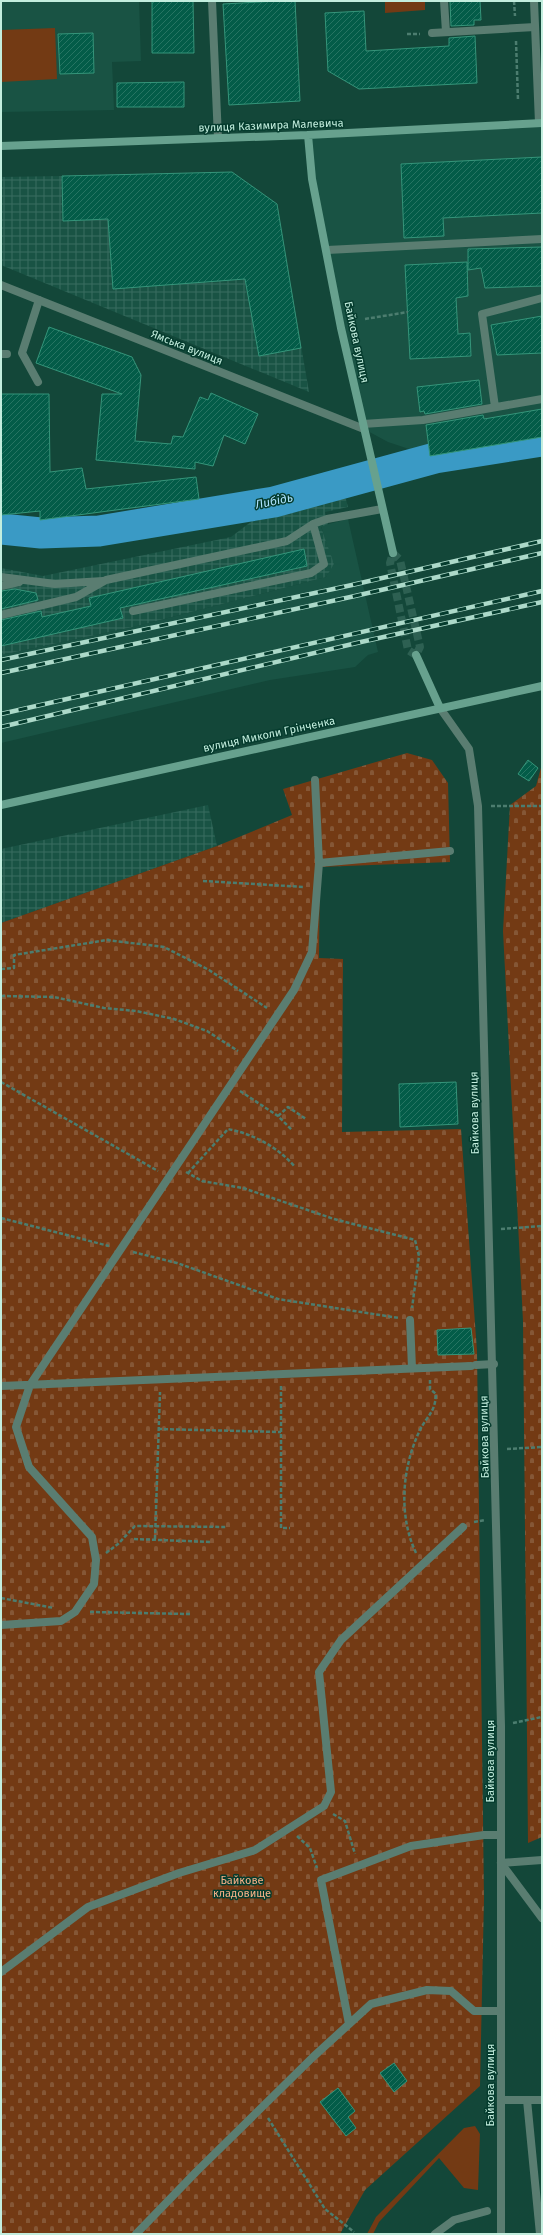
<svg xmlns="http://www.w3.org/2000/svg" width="543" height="2235" viewBox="0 0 543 2235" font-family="'Fira Sans',sans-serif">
<defs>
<pattern id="industrial-grid" width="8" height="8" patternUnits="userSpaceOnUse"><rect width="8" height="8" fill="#195344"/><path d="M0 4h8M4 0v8" fill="none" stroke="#396c5f"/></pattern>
<pattern id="cemetery-stones" width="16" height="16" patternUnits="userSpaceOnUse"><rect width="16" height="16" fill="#733a14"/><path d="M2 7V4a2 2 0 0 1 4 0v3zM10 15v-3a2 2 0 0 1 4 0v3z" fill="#855736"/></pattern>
<pattern id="building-hatch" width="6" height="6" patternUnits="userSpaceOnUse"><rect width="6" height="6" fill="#035c48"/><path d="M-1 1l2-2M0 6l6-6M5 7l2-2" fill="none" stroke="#267462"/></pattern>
</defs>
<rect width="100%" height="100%" fill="#134739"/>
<path fill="#195344" d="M1,1H139L141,61L112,62L114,110L1,112Z
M542,123V437L430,456L388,442L364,429L341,328L308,135Z
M348,519L378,652L368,655L355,667L270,680L1,743V655L133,627L326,577L333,564L321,526Z"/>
<path fill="url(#industrial-grid)" d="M62,176L63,221L173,217L237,232L247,294L291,287L309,392L1,265V177Z
M335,495L345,496L348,507L325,512L328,524L321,527L334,564L326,577L133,627L1,655V568L43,576L231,537L252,521L296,512Z
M208,805L217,846L1,923V849Z"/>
<path fill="#733a14" d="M385,1H425V10L385,13Z
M55,28L57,79L1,82V30Z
M475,2126L480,2134L478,2190L464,2188L439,2158L379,2222L373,2234H367L376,2217L464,2128Z"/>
<path fill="url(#cemetery-stones)" d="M407,753L432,760L448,783L450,862L320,867L319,958L343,959L342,1132L461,1129L477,1351L484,1898L480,2086L365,2190L340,2234H1V923L217,846L292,815L283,789Z
M542,764V1837L528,1843L523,1321L503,931L510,805L536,786Z"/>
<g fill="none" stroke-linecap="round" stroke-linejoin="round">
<path stroke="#3a9ac5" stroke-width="31" d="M1,529L41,533L99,531L274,502L435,458L542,441"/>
</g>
<path fill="url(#building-hatch)" stroke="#35957a" d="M152,1H193L194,53H152Z
M277,1H295L300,101L229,105L223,4Z
M450,1H480L481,20H474V25L451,26Z
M364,11L366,51L449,46V38L475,36L477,83L359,89L328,71L325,13Z
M93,33L94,73L60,74L58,34Z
M184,82V107H117V83Z
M542,157V213L443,218L444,236L404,238L401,164Z
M232,172L277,204L301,348L259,356L245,279L113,289L108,219L63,221L62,176Z
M542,247V286L485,288L481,268L468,270V249Z
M467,262L468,296L456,298L458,334L470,333L471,356L410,359L405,265Z
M542,316V353L497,355L491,325Z
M49,327L132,357L141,375L135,441L171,444L173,436L183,437L200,397L208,400L211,393L258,414L245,444L224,435L213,466L195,462V469L96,460L102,394H122L36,363Z
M479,380L482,404L425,414L424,411L420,412L417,387Z
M1,394H49L50,472L82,468L86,489L196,477L199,499L40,520V511L1,515Z
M542,409V437L430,456L426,425L483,415L484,419Z
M304,549L307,566L120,608L123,618L1,646V620L41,611L42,617L91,606L89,598Z
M15,589L36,593L38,600L1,609V591Z
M528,760L538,768L529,781L518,774Z
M456,1082L458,1124L400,1127L399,1084Z
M471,1328L474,1354L438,1355L437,1330Z
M394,2063L407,2081L394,2092L380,2073Z
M338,2088L355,2111L348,2117L356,2128L346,2136L320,2102Z"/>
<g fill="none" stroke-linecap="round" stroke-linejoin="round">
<path stroke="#2d6052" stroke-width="8" stroke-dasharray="8 4" stroke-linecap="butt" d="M393,553L400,560L420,647L416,655L408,650L390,563Z"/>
<path stroke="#4c7d6f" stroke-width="2.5" stroke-dasharray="4 2" stroke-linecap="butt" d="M514,1L515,16
M407,34H420
M516,41L518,100
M365,319L408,312
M491,806H542
M203,881L304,887
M1,969L14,968V955L107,940L164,947L209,970L267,1008
M1,996L54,997L104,1008L136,1011L174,1019L207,1031L238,1051
M1,1082L158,1171
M240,1091L278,1116L292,1130
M278,1116L288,1107L306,1119
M186,1172L202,1181L243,1188L334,1219L415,1240L419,1256L412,1308
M188,1173L228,1129C253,1134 278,1147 295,1167
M1,1218L109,1246
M501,1229L542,1226
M133,1252L177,1263L278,1299L399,1318
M281,1386V1528H290
M158,1429L281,1432
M507,1449L542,1447
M474,1522L485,1520
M134,1539L211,1542
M155,1539L160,1392
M106,1553L118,1544L135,1526L227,1527
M416,1553C398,1515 402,1467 420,1430C428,1414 435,1413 436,1394L430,1389V1380
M1,1598L54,1608
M90,1612L190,1614
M513,1723L542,1717
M333,1814L345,1821L355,1854
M297,1836L310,1848L317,1868
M268,2118L325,2209L354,2232"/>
<path stroke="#5a7d71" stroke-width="8" d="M212,1L218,138
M444,1L446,32
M432,33L535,27
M327,250L542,239
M1,354H7
M38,382L22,353L39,300
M495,407L482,314L542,298
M363,424L423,420L542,399
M1,577L55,584L103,581
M1,586L19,582
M133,611L311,573L324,564L313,524
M1,615L76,597L106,580L287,541L313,524L327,519L382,509
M319,863L450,851
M410,1320L412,1368
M476,1365L494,1364
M1,1386L471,1366
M1,1625L61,1621L75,1612L94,1584L96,1560L92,1537L29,1467L16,1427L30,1385L294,990L312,952L319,863L315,780
M501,1863L542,1860
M1,1972L88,1907L179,1873L255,1850L324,1806L331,1792L319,1672L341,1640L463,1527
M349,2024L321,1880L411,1846L484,1835H501
M527,2100L540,2234
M136,2234L196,2172L313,2057L371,2004L427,1990L451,1991L474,2011H501
M435,2234L454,2220L487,2211"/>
<path stroke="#5a7d71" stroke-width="8" d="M534,1L539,123
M1,285L364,429
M440,708L469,749L478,806L501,1726V2234
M501,1863L542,1918
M501,2100H542"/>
<path stroke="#67a18e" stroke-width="8" d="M308,135L312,179L341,328L393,553
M1,146L308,135L542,123
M416,655L440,708
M1,805L542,686"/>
<g stroke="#acd9c9" stroke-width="4.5">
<path id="rail" d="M1,660L352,585L542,541
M1,673L355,596L542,553
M1,714L542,591
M1,727L361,642L542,602"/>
</g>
<use href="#rail" stroke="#053c2e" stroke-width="3" stroke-dasharray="9" stroke-linecap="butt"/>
</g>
<g text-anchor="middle" stroke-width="3" stroke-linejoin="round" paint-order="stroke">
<g font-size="11" fill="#c3eede" stroke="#053c2e">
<text transform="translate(271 125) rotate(-2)" y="4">вулиця Казимира Малевича</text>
<text transform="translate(357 342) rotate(78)" y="4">Байкова вулиця</text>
<text transform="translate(187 347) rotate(22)" y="4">Ямська вулиця</text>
<text transform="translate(269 734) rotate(-12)" y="4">вулиця Миколи Грінченка</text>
<text transform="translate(474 1113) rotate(-91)" y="4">Байкова вулиця</text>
<text transform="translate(484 1437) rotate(-91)" y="4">Байкова вулиця</text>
<text transform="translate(490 1761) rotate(-90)" y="4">Байкова вулиця</text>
<text transform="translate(490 2085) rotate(-90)" y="4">Байкова вулиця</text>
</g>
<g font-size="11" fill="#f5af86" stroke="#053c2e">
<text x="242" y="1884">Байкове<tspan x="242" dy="13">кладовище</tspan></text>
</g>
<g font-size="12" font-style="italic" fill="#aee3ff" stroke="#053c2e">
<text transform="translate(274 501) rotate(-12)" y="4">Либідь</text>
</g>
</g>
<rect width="543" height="2235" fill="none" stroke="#c3eede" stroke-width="4"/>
</svg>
